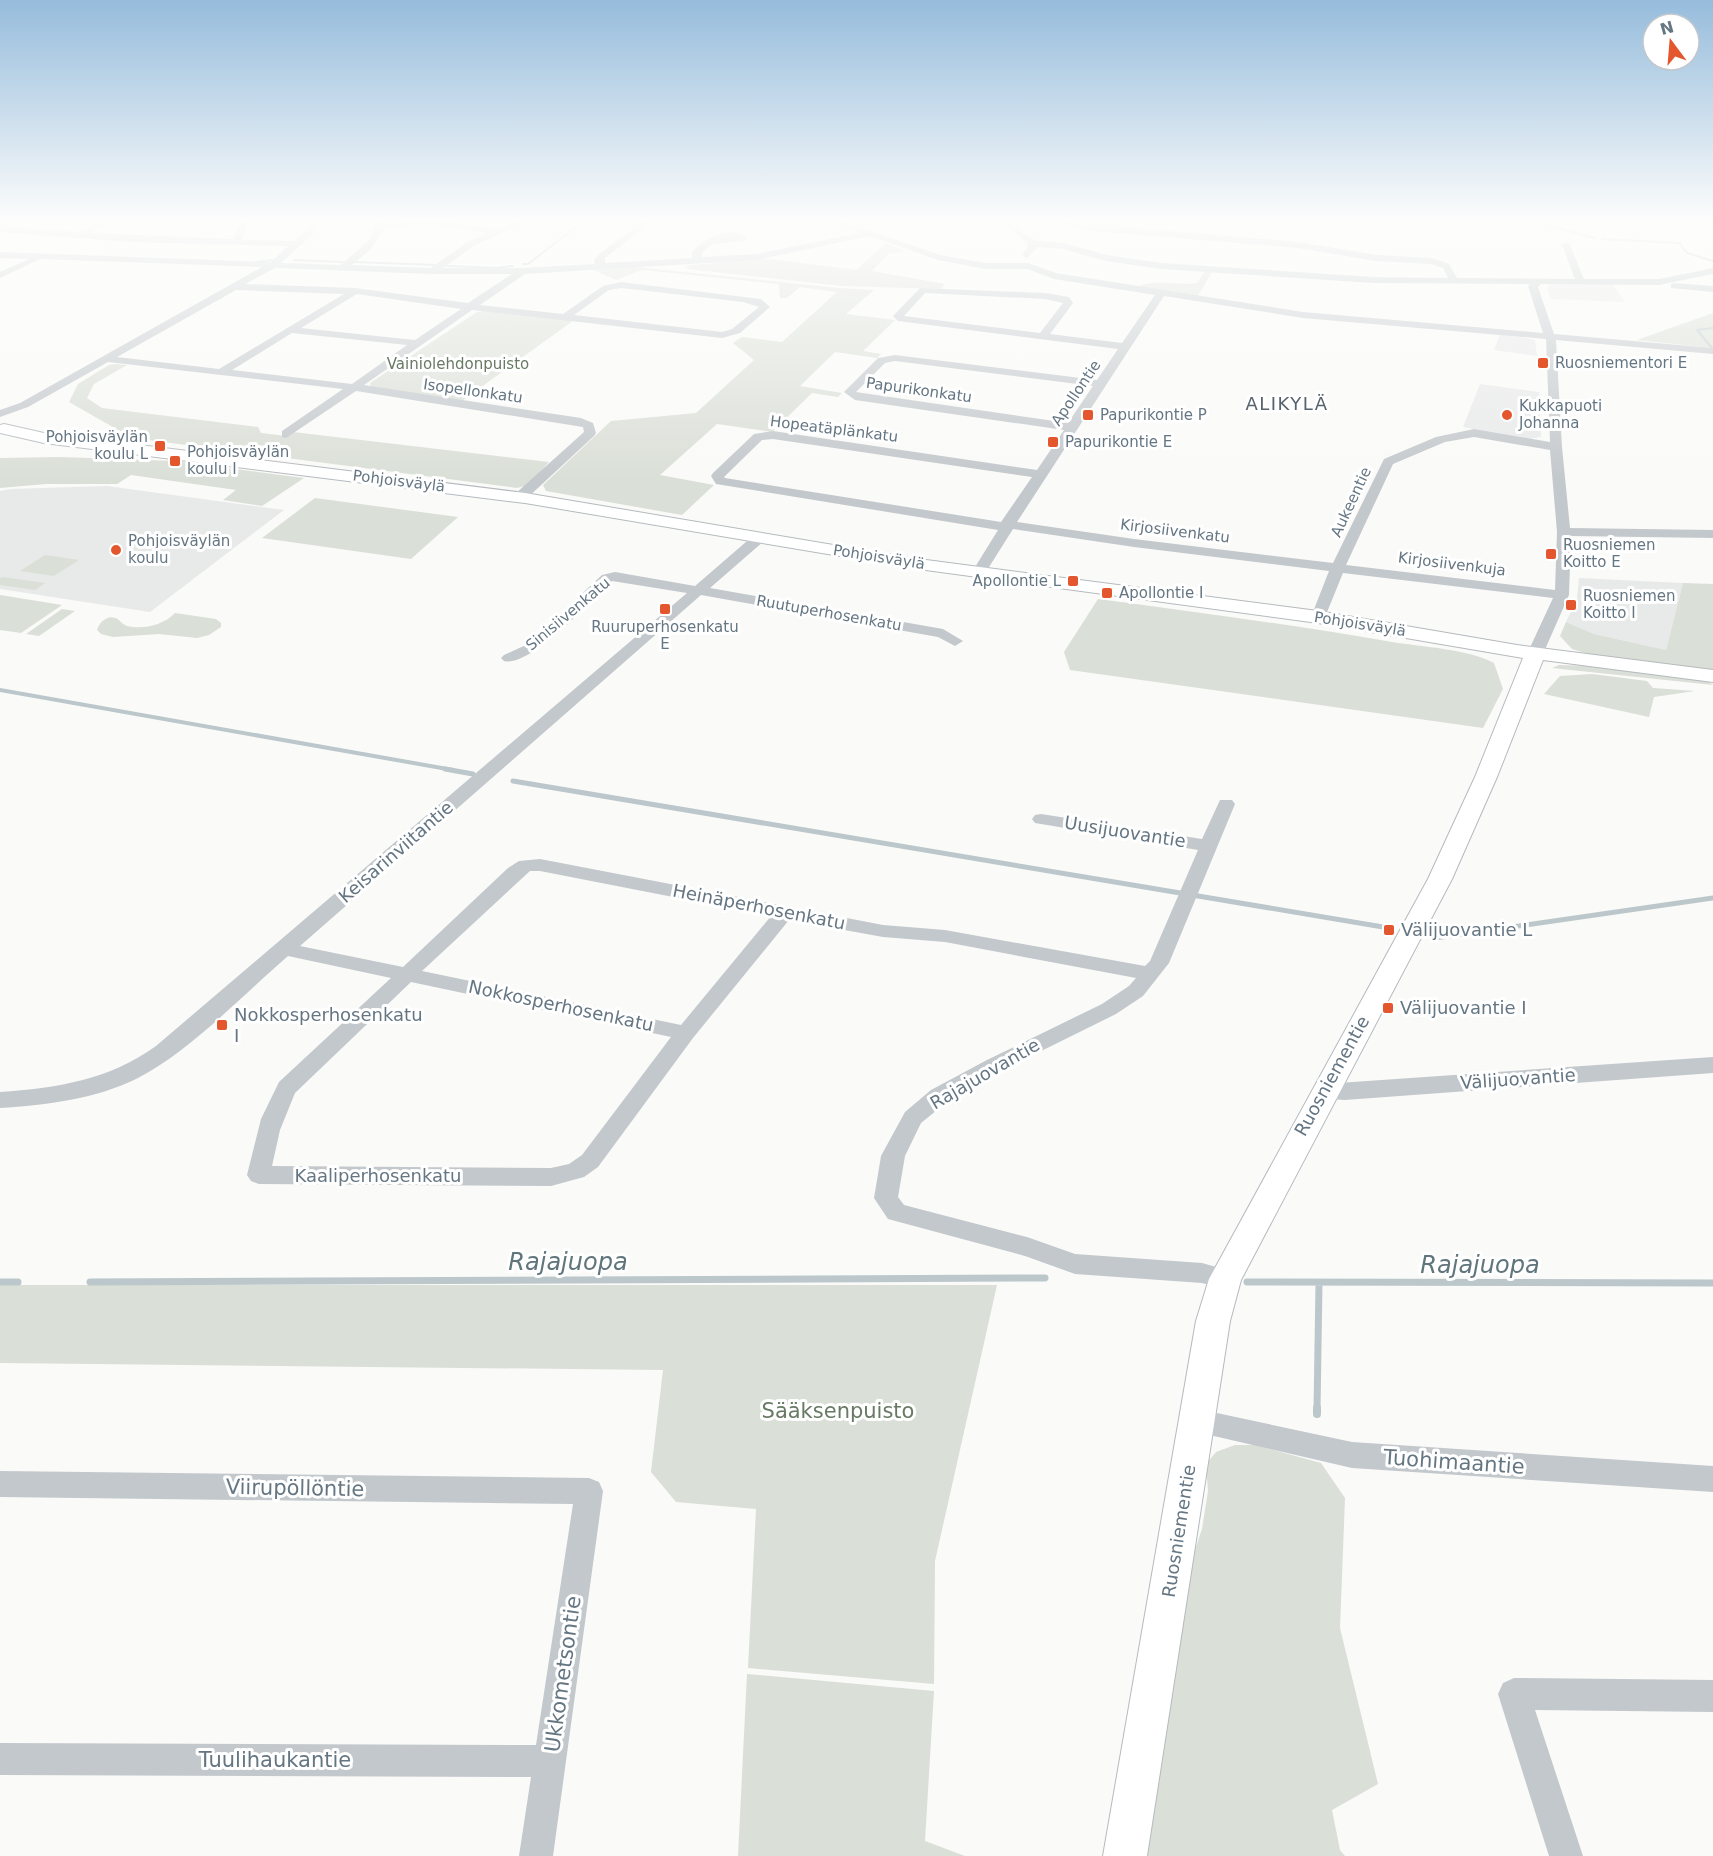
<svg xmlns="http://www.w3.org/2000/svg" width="1713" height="1856" viewBox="0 0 1713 1856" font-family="'DejaVu Sans',sans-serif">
<rect width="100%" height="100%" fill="#fafaf8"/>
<path fill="#e8e9e9" d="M1612,283L1625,302L1551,299L1547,288L1550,284Z
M1500,335L1522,337L1535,340L1537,356L1494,350Z
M1480,384L1539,392L1541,437L1527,439L1463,427Z
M107,486L284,510L150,612L0,589V491L10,489Z
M1579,578L1683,583L1666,650L1594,634L1566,622L1577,599Z"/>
<path fill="#dadfd7" d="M886,243L907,251L888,254L872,271L945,284L941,289L842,286L688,269L685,266L763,258L856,270Z
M636,267L838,288L874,290L846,314L895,320L863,351L881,354L877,358L835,352L800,386L842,393L838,397L812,393L772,432L717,424L660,475L714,485L682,515L546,491L543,485L611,421L696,413L754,360L733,343L742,337L782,342L837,292L800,287L787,298H780L779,284L642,270L616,280L591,269Z
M1204,272H1212L1198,296L1137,287C1156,278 1177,286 1197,283Z
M486,311L574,320L462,401L371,388L370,383L477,312Z
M1713,313V348L1637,340Z
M115,364L127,365L94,384L87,398L102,408L258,427L261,433L287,436L293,432L549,462L528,485L517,488L132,438L69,402L78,384L109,365Z
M60,457L175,461L304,478L262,506L223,500L236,490L131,475L117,484H46L0,488V458Z
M315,498L458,517L411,559L262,538Z
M45,555L79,560L54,576L20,571Z
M3,577L45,583L35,590L0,585V578Z
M1683,583L1713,584V670L1588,654L1572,649L1560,636L1566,622L1594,634L1666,650Z
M0,595L62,605L21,633L0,630Z
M1098,599C1196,612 1294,625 1392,642C1423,647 1468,649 1494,663L1503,689L1483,728L1070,670L1064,652Z
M62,609L75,611L39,636L26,634Z
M175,613L216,619L221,623V627L209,635L197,638L159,634L113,637L101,634L97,630C99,623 107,615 115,618C120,619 121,624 127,626C142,630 164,625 175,613Z
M1559,665L1598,666L1707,681L1713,685L1552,668Z
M1592,674L1647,681L1653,688L1695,691L1654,697L1649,717L1544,694L1560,676Z
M0,1285H997L935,1561L934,1684L748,1668L756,1509L676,1502L651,1472L663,1370L0,1363Z
M1235,1445H1255L1321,1463L1345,1498L1340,1628L1378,1784L1332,1810L1340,1850L1345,1856H1143L1184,1583L1202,1529L1208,1491L1206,1464L1216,1452Z
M747,1674L934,1691L925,1841L965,1856H738Z"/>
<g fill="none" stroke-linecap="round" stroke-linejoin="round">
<path stroke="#bbc7cb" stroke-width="2" d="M1528,221L1595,238
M1602,239L1679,243L1687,253L1713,261
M294,260L343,262
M255,262L272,260
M355,262L436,265
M523,264H528L584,221
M447,266L496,268L513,266
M1712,348L1697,330L1713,328"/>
<path stroke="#bbc7cb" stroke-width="4" d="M0,690L453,770"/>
<path stroke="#bbc7cb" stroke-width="5" d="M445,769L473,774
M513,781L1383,927
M1435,938L1713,898"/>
<path stroke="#bbc7cb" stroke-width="7" d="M0,1282H18
M90,1282L1045,1278
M1247,1282L1713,1283
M1317,1410L1319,1283"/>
<path stroke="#bbc7cb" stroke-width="8" d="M1317,1414V1408"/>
<g stroke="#b5babe" stroke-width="2">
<path id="major" d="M4,424L44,433L525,493L911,558L1318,611L1517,645L1713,670V682L1543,660L1497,777L1452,879L1241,1280L1230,1321L1147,1856H1103L1196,1321L1209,1279L1428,879L1475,777L1523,658L1318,623L911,568L525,503L44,443L0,433V425Z"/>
</g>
<path fill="#c3c8cc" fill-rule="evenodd" d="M102,221H113L90,233L233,239L241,221H249L241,240L294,241L308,229L309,221H317L315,232L281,263L341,265L369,240L377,221H385V223L441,221L498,229L518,221H529L475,245L443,268H520L595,264L594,260L599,254L644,221H653L605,258V263L692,258V252C706,237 729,224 747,238L743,241L712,244L702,253V257L756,254L860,233L830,221H842L940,255L986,263H1028L1056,273L1303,312L1543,333L1528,286L1530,284L1374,283L1161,269L1106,261L1063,249L1038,247L1027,258L1022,255L1028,247L1027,242L999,221H1008L1036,241L1063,243L1107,255L1161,263L1374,277L1448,278L1443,268L1431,264L1376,261L1298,248L1082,230L1052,221L1298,242L1376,255L1432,258L1449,264L1457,278L1575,279L1562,245L1566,242L1570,245L1584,279H1659L1713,268V274L1659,285L1541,284L1538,287L1554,334L1713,348V354L1556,340L1562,447L1570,528L1713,530V538L1571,536L1569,595L1543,654L1535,659L1527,654L1553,598L1343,573L1325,617L1318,621L1311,617L1329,571L1134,547L1013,529L984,575L979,576L972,572L998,530L716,484L711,476L713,473L754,434L773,431L1037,470L1064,430L855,400L844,392L878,358L895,355L1097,380L1118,349L898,321L893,316L920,288L1045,293L1069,297L1073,303L1050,334L1122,343L1155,295L1054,279L1027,269H986L938,260L870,236L756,260L525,274L480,305L563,314L603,286L621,282L761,299L770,307L740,333L722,338L472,310L364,385L581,418L593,423L596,433L594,436L525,500H515L514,497L515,494L584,432L583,427L356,391L286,438L282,437V431L343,389L108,362L28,407L0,417V410L20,403L262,267L40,259L0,278V272L29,259L0,258V252L271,262L288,246L132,242L0,232V226L78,232ZM431,225L488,233L469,241L431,268L352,265L371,249L384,228ZM275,268L433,274H512L468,303L355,288L245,284ZM621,288L743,302L759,307L732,329L722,332L574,315L609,290ZM236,290L344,294L219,369L117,357ZM925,293L1045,299L1063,303L1040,333L904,316ZM357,294L461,309L415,340L301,328ZM1164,296L1303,318L1546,339L1550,442L1474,429L1436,437L1384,459L1333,563L1134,539L1017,522ZM292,333L407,345L352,384L232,370ZM895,361L1093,386L1068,423L856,392L885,363ZM1474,437L1550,450L1557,532L1555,590L1346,565L1393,464L1445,442ZM773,439L1032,477L1001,522L725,478L724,477L762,440Z
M1674,283L1713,286V292L1671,288V284Z
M759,534L766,538L764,541L710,588L943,629L963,641L955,646L938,637L701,595L300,946L403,967L508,868L519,861L540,859L883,925L945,930L1145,966L1150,961L1198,850L1041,824L1035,823L1032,819L1035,815L1041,814L1202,839L1220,800H1232L1235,804L1169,963L1143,996L1116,1014L1003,1070L947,1102L921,1123L905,1156L898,1197L904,1205L1027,1237L1075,1254L1202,1263L1234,1272L1237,1279L1234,1286L1225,1289L1202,1283L1075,1274L1025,1256L888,1219L874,1198L881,1156L905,1112L931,1090L987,1060L1102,1004L1129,986L1136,978L945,942L883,937L789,920L693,1038L598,1167L584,1177L551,1186L259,1184L251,1181L247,1175L261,1119L279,1082L391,978L288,956C244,994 189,1052 138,1078C96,1099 47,1105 0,1108V1092C57,1088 109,1080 156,1046L687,593L612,581C592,600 530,668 504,661L501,658L504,655L528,644L602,575L615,572L695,586L754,535ZM530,871H540L771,916L681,1025L422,971ZM411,982L671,1037L582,1155L569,1164L551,1168L272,1166L280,1130L295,1093Z
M1713,1057V1073L1345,1100L1316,1098L1313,1092L1316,1086L1324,1084Z
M1198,1409L1352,1442L1713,1466V1492L1352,1468L1188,1430L1184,1421L1188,1412Z
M0,1471L589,1478L599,1482L603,1491L553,1856H519L531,1777L0,1775V1743L536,1745L573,1504L0,1497Z
M1514,1678L1713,1680V1712L1535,1710L1583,1856H1549L1498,1694L1503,1683Z"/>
<use href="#major" fill="#fff" fill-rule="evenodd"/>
</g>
<linearGradient id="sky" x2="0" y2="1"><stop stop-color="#96bcdc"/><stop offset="0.46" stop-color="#fdfdfc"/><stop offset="1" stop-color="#fdfdfc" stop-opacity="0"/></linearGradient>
<rect width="1713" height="481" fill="url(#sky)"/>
<g fill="#e4572e" stroke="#fff" stroke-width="2">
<rect x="1537" y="357" width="12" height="12" rx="3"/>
<rect x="1082" y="409" width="12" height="12" rx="3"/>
<circle cx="1507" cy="415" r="6"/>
<rect x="1047" y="436" width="12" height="12" rx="3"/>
<rect x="154" y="440" width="12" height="12" rx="3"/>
<rect x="169" y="455" width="12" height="12" rx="3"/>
<circle cx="116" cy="550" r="6"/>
<rect x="1545" y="548" width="12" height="12" rx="3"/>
<rect x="1067" y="575" width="12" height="12" rx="3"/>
<rect x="1101" y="587" width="12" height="12" rx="3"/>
<rect x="1565" y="599" width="12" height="12" rx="3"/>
<rect x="659" y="603" width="12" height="12" rx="3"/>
<rect x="1383" y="924" width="12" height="12" rx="3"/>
<rect x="1382" y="1002" width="12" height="12" rx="3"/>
<rect x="216" y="1019" width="12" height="12" rx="3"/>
</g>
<g text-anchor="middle" stroke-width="6" stroke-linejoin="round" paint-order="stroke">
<g font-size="15" fill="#657683" stroke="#fff" text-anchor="start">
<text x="1555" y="368">Ruosniementori E</text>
<text x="1519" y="411">Kukkapuoti<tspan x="1519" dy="17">Johanna</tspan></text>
<text x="1100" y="420">Papurikontie P</text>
<text x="148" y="442" text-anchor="end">Pohjoisväylän<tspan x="148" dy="17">koulu L</tspan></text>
<text x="1065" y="447">Papurikontie E</text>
<text x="187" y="457">Pohjoisväylän<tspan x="187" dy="17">koulu I</tspan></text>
<text x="128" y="546">Pohjoisväylän<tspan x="128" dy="17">koulu</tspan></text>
<text x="1563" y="550">Ruosniemen<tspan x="1563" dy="17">Koitto E</tspan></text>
<text x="1061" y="586" text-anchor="end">Apollontie L</text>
<text x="1119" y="598">Apollontie I</text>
<text x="1583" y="601">Ruosniemen<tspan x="1583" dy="17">Koitto I</tspan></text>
<text x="665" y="632" text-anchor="middle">Ruuruperhosenkatu<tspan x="665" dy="17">E</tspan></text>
</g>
<g font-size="15" fill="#687a64" stroke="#fff">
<text x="458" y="369">Vainiolehdonpuisto</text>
</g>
<g font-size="15" fill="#657683" stroke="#fff">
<text transform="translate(919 390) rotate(8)" y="5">Papurikonkatu</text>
<text transform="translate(473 391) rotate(8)" y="5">Isopellonkatu</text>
<text transform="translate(1076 393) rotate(-56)" y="5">Apollontie</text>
<text transform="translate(834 429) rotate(7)" y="5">Hopeatäplänkatu</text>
<text transform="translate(399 481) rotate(7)" y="5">Pohjoisväylä</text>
<text transform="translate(1351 502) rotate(-65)" y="5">Aukeentie</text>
<text transform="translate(1175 531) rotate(7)" y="5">Kirjosiivenkatu</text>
<text transform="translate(879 557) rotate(9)" y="5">Pohjoisväylä</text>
<text transform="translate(1452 564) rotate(7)" y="5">Kirjosiivenkuja</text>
<text transform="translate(829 613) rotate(10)" y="5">Ruutuperhosenkatu</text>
<text transform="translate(568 614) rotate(-40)" y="5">Sinisiivenkatu</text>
<text transform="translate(1360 624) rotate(9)" y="5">Pohjoisväylä</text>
</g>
<g font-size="18" letter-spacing="1.5" fill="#57646e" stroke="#fff">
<text x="1287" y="410">ALIKYLÄ</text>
</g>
<g font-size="18" fill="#657683" stroke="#fff">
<text transform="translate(1125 832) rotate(9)" y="6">Uusijuovantie</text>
<text transform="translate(396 852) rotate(-41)" y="6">Keisarinviitantie</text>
<text transform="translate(759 907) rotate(11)" y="6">Heinäperhosenkatu</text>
<text transform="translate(561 1006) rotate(12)" y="6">Nokkosperhosenkatu</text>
<text transform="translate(985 1074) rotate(-30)" y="6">Rajajuovantie</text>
<text transform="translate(1332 1076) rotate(-61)" y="6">Ruosniementie</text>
<text transform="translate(1518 1079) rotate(-4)" y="6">Välijuovantie</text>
<text x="378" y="1182">Kaaliperhosenkatu</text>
<text transform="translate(1179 1531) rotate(-81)" y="6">Ruosniementie</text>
</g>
<g font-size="18" fill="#657683" stroke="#fff" text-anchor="start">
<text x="1401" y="936">Välijuovantie L</text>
<text x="1400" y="1014">Välijuovantie I</text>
<text x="234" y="1021">Nokkosperhosenkatu<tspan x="234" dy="21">I</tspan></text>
</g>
<g font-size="21" fill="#687a64" stroke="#fff">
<text x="838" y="1418">Sääksenpuisto</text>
</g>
<g font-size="21" fill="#657683" stroke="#fff">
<text transform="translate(1454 1462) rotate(4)" y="7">Tuohimaantie</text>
<text transform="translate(295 1488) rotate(1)" y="7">Viirupöllöntie</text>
<text transform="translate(563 1674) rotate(-82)" y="7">Ukkometsontie</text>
<text x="275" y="1767">Tuulihaukantie</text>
</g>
<g font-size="24" font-style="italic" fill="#60757c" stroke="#fff">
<text x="568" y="1270">Rajajuopa</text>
<text x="1480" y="1273">Rajajuopa</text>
</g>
</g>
<g transform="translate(1671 42) rotate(344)"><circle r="28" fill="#ffffff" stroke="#c1c8cd" stroke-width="1.5"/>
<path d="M0-4.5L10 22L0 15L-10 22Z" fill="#e4572e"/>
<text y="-9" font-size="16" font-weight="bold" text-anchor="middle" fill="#657683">N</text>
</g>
</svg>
